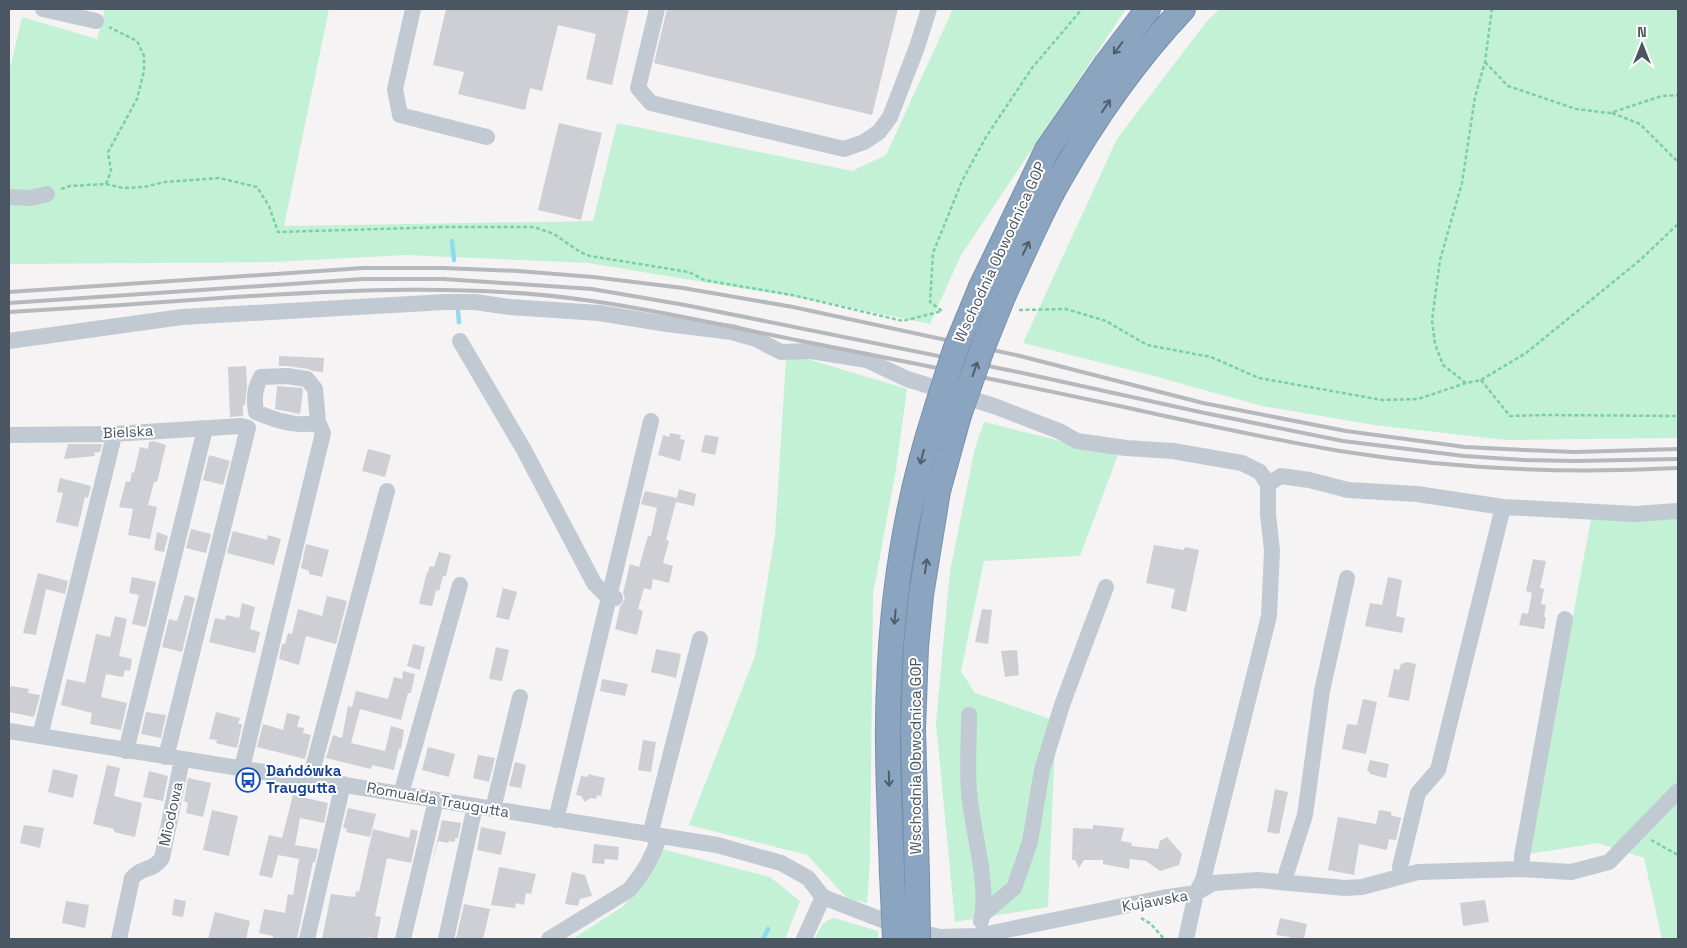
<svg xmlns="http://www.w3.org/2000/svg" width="1687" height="948" viewBox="0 0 1687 948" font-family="'Space Grotesk',sans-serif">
<rect width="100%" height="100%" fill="#f5f3f3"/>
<path fill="#c3f1d5" d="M105,9H329L284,226L593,221L617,123L852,171L886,155L953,9H1126L961,255L930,324L819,301L588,263L405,255L274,262L9,264V73L22,17L97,39Z
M1220,9H1678V438L1506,440L1374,425L1262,406L1154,376L1023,343L1117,139L1207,21Z
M804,358L907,389L896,469L873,594L870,860L867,903L848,899L807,855L689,825L755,656L775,535L786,360Z
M984,422L1118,455L1080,556L984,561L961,671L975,693L1056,721L1048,907L955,922L936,723L950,571L975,448Z
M1678,517V939H1662L1644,858L1598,843L1529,854L1591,519Z
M658,848L770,877L800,901L785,939H573L625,905Z
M834,918L878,931V939H815C819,929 822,921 834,918Z"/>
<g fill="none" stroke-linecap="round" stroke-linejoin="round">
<path stroke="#90daee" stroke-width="4.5" d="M452,241L454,260
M458,311L459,322
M763,939L768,929"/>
</g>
<path fill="#cdcfd5" d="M446,9H629L612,85L586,79L596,34L558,25L542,91L530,88L525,110L458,94L464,72L433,65Z
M667,9H898L872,115L654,63Z
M559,123L602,133L581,220L538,210Z
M279,356L324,358L323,372L313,371L308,369L288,366H279Z
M246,366L247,386L245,405H243V416L230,417L228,367Z
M277,386L302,388L303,390L300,414L275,409Z
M670,433L681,435L680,439L685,440L680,461L658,455L663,435L669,437Z
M705,435L719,437L715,455L701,452Z
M154,441L166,445L157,482H154L148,505L157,507L150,539L128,535L133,509L119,507L126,481L130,482L132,472L134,473L140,447L148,449L149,442Z
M68,444H102L100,452L94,453L95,456L64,459Z
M368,449L391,455L385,477L362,471Z
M209,455L230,461L223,485L203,480Z
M60,478L91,486L88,498L85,497L78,527L56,522L63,493L57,492Z
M679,489L696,494L694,506L676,502Z
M645,491L677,498L666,540L669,541L663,563L673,566L669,583L653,579L651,590L644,588L638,609L643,611L637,635L615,629L620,607L625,598L623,593L630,564L639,567L648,536H651L657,508L641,504Z
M191,529L211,534L206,553L186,548Z
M233,531L267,540L268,535L281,539L274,565L227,553Z
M157,532L168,536L164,552L154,550Z
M306,544L329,550L322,577L309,574V571L301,568Z
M1154,545L1184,550L1185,547L1199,550L1186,612L1171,608L1175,589L1146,583Z
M439,552L451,555L446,576H443L439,591L436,590L432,606L419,604L427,572H428L430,566L434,567Z
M1533,559L1546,561L1540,588L1544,589L1541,604L1546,605L1544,617H1546L1544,629L1519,625L1522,613L1528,614L1532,593L1526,591Z
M38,573L68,581L65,594L46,589L36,635L23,633Z
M132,577L156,582L146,627L132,624L139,595L129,593Z
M1388,577L1402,580L1396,616L1405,618L1402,633L1365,626L1370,603L1382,605Z
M503,588L517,592L509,620L496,617Z
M185,595L195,598L182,652L162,647L169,619L177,621Z
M327,596L347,601L336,644L306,636L299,665L279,659L282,644H285L288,633L292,634L298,609L322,616Z
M242,603L255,607L250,629L260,632L255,653L209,642L215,618L225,620L226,615L239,618Z
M982,609L992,610L988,644L975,642Z
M115,616L127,619L119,656L132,659L130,671L125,670L123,677L106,674L101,697L127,703L121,730L90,724L92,713L61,705L67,679L85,683L96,634L110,637Z
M413,644L425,647L420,670L407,666Z
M496,647L509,650L502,681L489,679Z
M656,649L681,654L676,678L651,672Z
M1017,650L1019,675L1005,677L1001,651Z
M1407,662L1416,664L1409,701L1388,697L1394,669L1399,670L1401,664Z
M403,671L415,674L411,693H408L401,720L360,709L351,743L385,751L391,726L404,730L401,749L399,748L394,770L372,765L371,769L326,758L333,735L342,738L348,706L352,707L356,691L388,699L394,677L402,679Z
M602,679L628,684L625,696L600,691Z
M11,686L29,689L28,693L40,695L34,717L9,712V695Z
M1363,699L1377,702L1366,754L1342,749L1347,724L1357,725Z
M146,712L166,715L161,738L141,734Z
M216,712L240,718L238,724H242L237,748L216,743L217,740L209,739Z
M287,713L300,716L297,727L304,728L303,733L311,735L305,759L257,747L263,724L283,730Z
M643,740L656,742L651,772L638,770Z
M428,747L455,754L449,777L422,770Z
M478,755L495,758L489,782L473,778Z
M1370,760L1389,764L1386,778L1370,774V772L1367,771Z
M515,762L526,765L521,788L509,786Z
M107,765L120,768L114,796L142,803L135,837L114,832V829L93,824Z
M53,769L78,775L73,798L48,792Z
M149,771L168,776L163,801L143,797Z
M588,774L605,778L601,796L597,795L596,799L590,798L585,802L581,796L576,795L581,776L588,777Z
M188,778L211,783L203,817L186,813L188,803L184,801Z
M1275,789L1288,792L1279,834L1267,832Z
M293,795L328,803L324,823L300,818L295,845L318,849L315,862H313L297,939H273V936L259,933L264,909L285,913L288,894L293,895L299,859L278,855L272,878L259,875L269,835L282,838Z
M348,808L376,814L370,837L346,832L347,829L343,828Z
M212,810L238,816L229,856L203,850Z
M1379,810L1391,812V815L1401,818L1396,840L1389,839L1387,850L1359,844L1354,875L1328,870L1338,817L1376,824Z
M442,820L461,823L458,838H455V842L449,841L448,843L438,841L431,868Z
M24,825L44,828L40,848L20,843Z
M1093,825L1124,828L1121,841L1132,843L1131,846L1158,849L1160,841L1167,837L1182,854L1179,865L1160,871L1146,861L1130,859L1129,869L1103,864V860H1084L1079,868L1075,860H1072L1073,828L1093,829Z
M481,827L506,832L501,855L477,850Z
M373,829L409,838L411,829L418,831L411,863L387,858L375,916L381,917L377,939L368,937L367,939H322L331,894L355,897L356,891L359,892Z
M594,844L619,847L618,860L605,859L604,864L592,863Z
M499,867L536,874L531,894L526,893L524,905L516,903L515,908L491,905Z
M572,872L585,875L592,896L580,899L578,906L565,904Z
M174,899L186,901L183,917L172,915Z
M1485,900L1489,922L1463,926L1460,903Z
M66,901L89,905L85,928L62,923Z
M464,904L490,909L483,939H456Z
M215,912L250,921L246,939H208Z
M1280,918L1307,924L1304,939H1290V937L1276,935Z"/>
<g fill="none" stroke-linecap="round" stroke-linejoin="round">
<g stroke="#7690ad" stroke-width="26">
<path id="highway" d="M981,287L1047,150L1107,63L1148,9
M1005,292C1023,255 1038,217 1058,182C1093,120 1134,61 1183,9
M892,874C890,812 886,749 889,687C892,594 907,499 936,410
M917,877L913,729L916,646L921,595L938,491L959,415"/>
</g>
<path stroke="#7ad0a6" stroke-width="2.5" stroke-dasharray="4 2.5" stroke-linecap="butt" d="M1485,62L1508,86L1576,109L1610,113L1662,96L1678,95
M1612,113L1640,124L1678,162
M106,184L111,171L108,152L137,99L144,71V56L137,41L109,27
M61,189L70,186L106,184L123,188L144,187L165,182L219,178L257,187L269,206L278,232L445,227H534L554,234L580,252L590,256L689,272L704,280L792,295L903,321L942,311L930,302L933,253L962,181L986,137L1032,68L1082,9
M1019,310L1066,309L1106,321L1147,345L1211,357L1259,378L1382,400L1418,399L1466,383L1481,380L1526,353L1639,261L1678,224
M1481,380L1510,416L1544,415L1678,416
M1466,383L1443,365L1435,344L1432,320L1440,260L1462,183L1475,97L1485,62L1492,9
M1651,840L1678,855
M1141,918L1151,924L1164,939"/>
<path stroke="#c1cad2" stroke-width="16" d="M43,9L96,21
M413,9L395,89L400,115L487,137
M657,9L638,88L651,103L844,149L864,142L879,132L890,117L917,47L929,9
M9,197L31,198L47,194
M9,341L182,317L445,302H475L510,307L599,313L667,324L732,332L756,339L781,352L811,351L867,360L907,379L994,406L1059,431L1077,441L1126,448L1173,451L1242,463L1260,472L1268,484V514L1272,551L1269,616L1203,880L1196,893L1186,939
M460,341L524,450L594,583L609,598H615
M9,435L113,434L241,426L248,428L166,757
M1268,484L1281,476L1309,480L1348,490L1417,494L1503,507L1635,514L1678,511
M969,715C969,741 967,767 969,792C972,829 990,887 981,921
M9,731L717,845L781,863L808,878L823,897
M40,736L113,440V434
M126,751L204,433L203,428
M242,768L323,433L318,422L315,389L307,379L287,376L261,377C254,389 254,399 256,412C274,420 299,428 318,422
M310,779L387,491
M401,794L460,585
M493,809L520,697
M556,820L651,421
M650,835L700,639
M1522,869V856L1565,619
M1401,876L1400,867L1418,793L1438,770L1503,507
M1285,882L1287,871L1305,815L1322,691L1347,578
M823,897L903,928L940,937L977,936L1162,898L1196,893L1213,883L1258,880L1345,888L1362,887L1418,872L1522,869L1571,872L1609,862L1678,791
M983,914L1014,888L1030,842L1042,770L1062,705L1106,587
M119,939L132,878C142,866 152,872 162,858L182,759
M307,939L343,784
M403,939L436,800
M446,939L475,806
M549,939L629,890C642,875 654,855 659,836
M804,939L823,897"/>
<use href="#highway" stroke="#8ba5c1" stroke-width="24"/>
<path stroke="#b5b8bd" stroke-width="4" d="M9,292L363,268H443L518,271L593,277L683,288L793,307L1020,356L1203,403L1346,431L1465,447L1525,450L1575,452L1678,449
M9,303L363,279H443L592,289L685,305L1018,372L1200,412L1343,441L1464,456L1524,460L1575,461L1678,459
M9,312C79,308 150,303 220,298C344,290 469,283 592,301C662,311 731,327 801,341C909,362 1017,384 1124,407C1196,423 1268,439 1340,451C1452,469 1565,474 1678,468"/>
<g stroke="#7690ad" stroke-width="26" stroke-linecap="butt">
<path id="highway-bridge" d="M936,410L955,350L981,287
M959,415L982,349L1005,292
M892,874L895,939
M917,877L918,939"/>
</g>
<use href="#highway-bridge" stroke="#8ba5c1" stroke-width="24"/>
</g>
<defs><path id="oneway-shaft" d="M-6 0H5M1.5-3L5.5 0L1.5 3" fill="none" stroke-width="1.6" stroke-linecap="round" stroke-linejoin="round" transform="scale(1.25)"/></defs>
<g stroke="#505e6b">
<use href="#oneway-shaft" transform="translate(1118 48) rotate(127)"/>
<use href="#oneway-shaft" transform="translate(1106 106) rotate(-56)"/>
<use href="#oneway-shaft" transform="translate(1026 248) rotate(-64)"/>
<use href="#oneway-shaft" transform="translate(975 369) rotate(-71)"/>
<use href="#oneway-shaft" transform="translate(922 457) rotate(104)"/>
<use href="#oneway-shaft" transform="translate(926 566) rotate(-81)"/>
<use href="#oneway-shaft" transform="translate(895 617) rotate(95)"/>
<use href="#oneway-shaft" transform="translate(889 779) rotate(88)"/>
</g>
<defs>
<g id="bus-ring" transform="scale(1.25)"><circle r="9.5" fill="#fff" stroke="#1a4fb4" stroke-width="1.5"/><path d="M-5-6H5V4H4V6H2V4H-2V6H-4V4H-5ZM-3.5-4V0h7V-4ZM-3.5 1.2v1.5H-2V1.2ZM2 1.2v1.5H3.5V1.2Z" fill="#1a4fb4"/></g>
</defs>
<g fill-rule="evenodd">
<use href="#bus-ring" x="248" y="780"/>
</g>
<g text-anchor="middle" stroke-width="4" stroke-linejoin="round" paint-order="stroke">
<g font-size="15" fill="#4a5661" stroke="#fff">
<text transform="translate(1000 252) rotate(-65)" y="5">Wschodnia Obwodnica GOP</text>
<text transform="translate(128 432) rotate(-3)" y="5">Bielska</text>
<text transform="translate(916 756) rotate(-90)" y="5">Wschodnia Obwodnica GOP</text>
<text transform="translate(438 800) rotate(10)" y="5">Romualda Traugutta</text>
<text transform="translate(171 814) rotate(-78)" y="5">Miodowa</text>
<text transform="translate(1155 901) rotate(-10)" y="5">Kujawska</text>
</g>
<g font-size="15" font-weight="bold" fill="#164399" stroke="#fff" text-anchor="start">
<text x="266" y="776">Dańdówka<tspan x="266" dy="17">Traugutta</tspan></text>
</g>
</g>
<rect width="1687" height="948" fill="none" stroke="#4a5661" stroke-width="20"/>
<g transform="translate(1642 45)" stroke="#ffffff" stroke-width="4" paint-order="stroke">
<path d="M0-4L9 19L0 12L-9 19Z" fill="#4a5661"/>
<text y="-8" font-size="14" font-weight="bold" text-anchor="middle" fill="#4a5661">N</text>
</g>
</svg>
